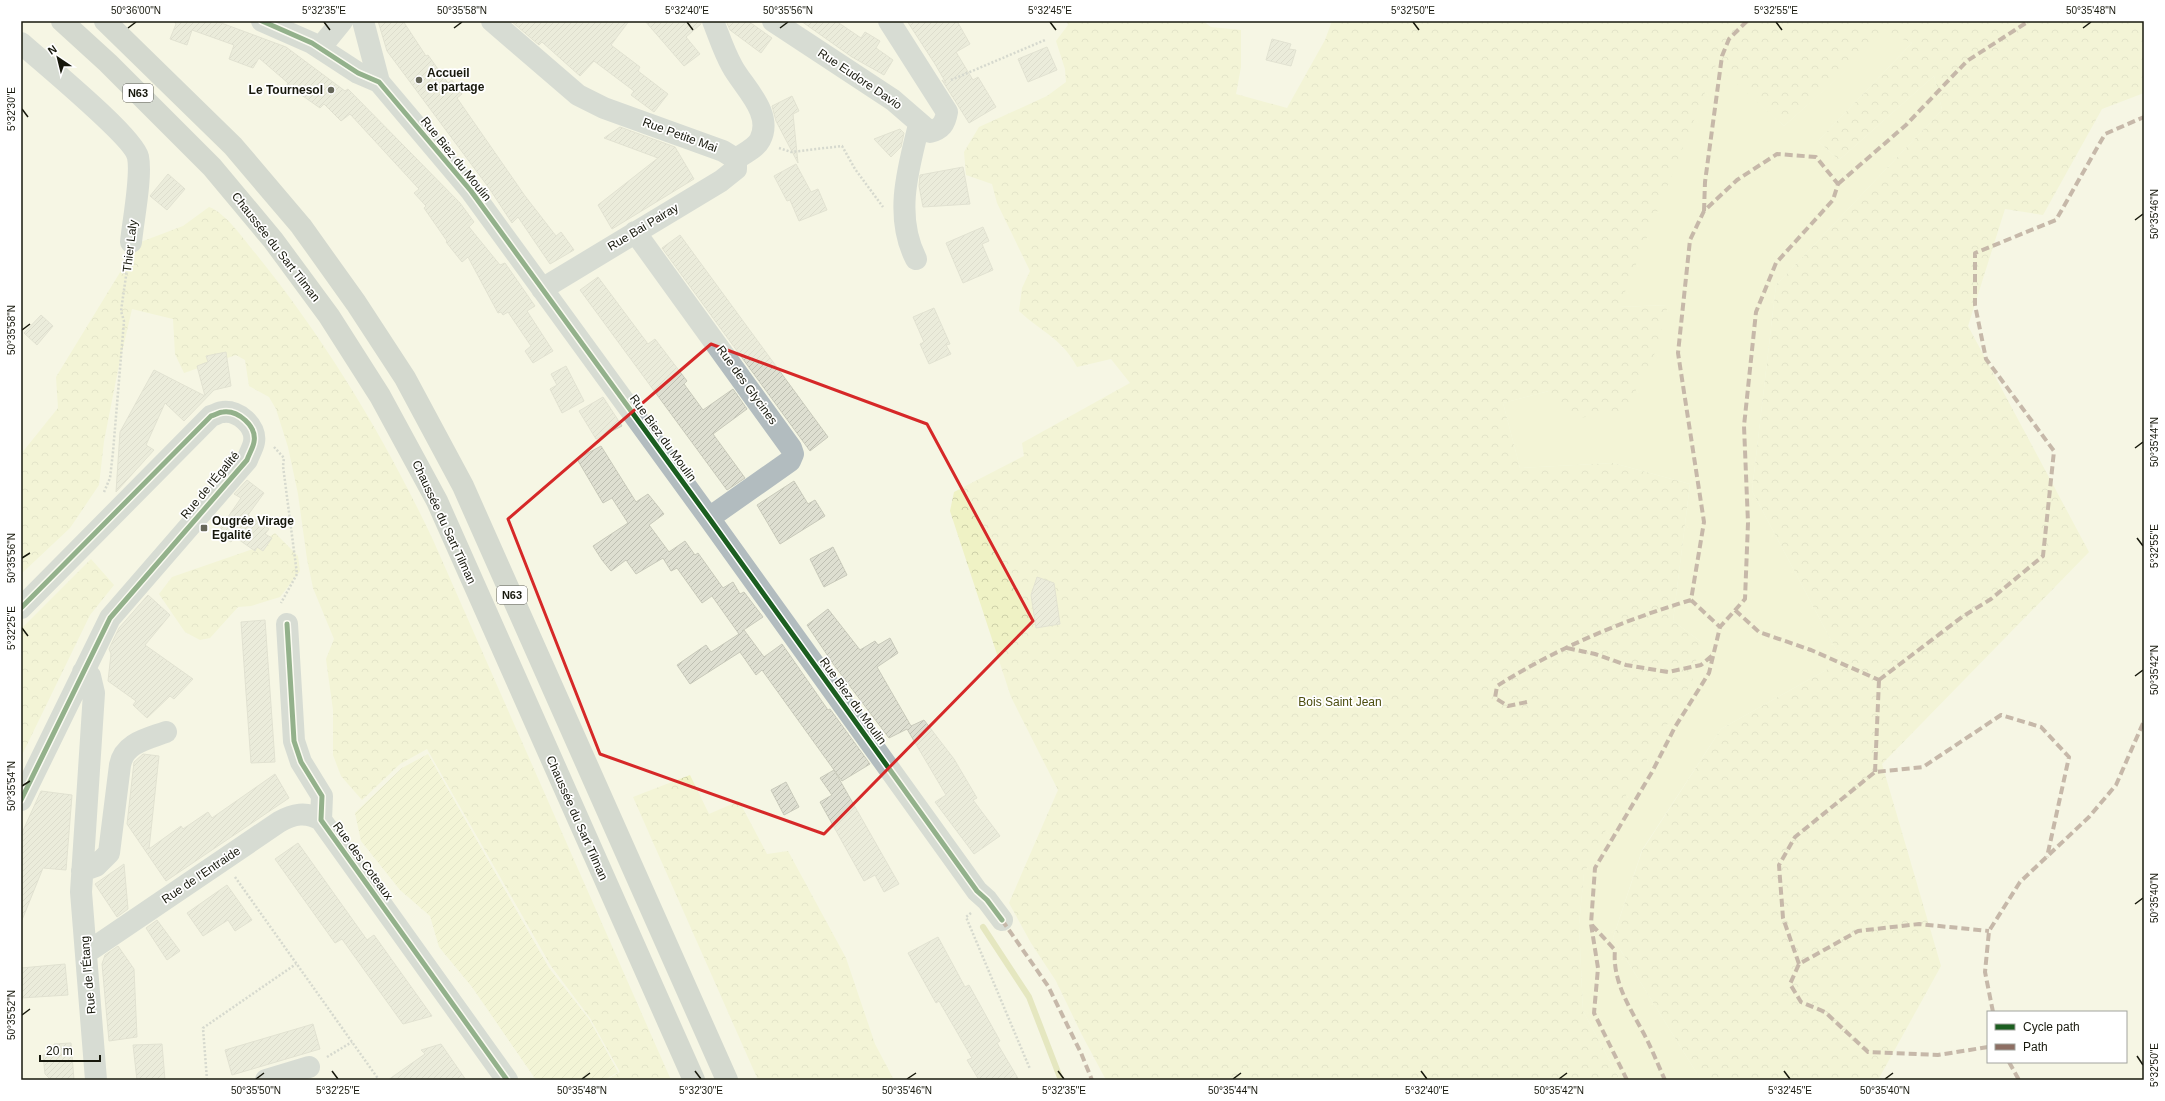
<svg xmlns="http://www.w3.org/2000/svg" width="2165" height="1101" viewBox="0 0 2165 1101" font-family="Arial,sans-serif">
<defs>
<pattern id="forest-crowns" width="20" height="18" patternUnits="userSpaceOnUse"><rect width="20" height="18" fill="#eff2c5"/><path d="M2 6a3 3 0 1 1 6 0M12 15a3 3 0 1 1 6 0" fill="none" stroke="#cccfa8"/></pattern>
<pattern id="garden-furrows" width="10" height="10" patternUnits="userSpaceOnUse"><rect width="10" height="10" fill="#eff2c5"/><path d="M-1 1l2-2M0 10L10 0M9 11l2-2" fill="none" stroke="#cccfa8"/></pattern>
<pattern id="building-hatch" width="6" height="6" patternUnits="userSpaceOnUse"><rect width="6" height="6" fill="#dedfd1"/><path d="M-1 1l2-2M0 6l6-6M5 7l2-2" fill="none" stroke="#bebfb2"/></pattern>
</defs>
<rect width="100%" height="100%" fill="#f5f6e4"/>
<path fill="#eff2c5" d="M1888,32L1912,43L1818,141L1839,160L1934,76L1942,110L1776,285L1752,491L1842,661L1721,729L1642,850L1613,938L1701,1080H1620L1583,1011L1579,925L1584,872L1700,641L1673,621L1690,484L1613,463L1520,468L1503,403L1549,391L1667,305L1618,307L1716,64L1784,126Z"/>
<path fill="url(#forest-crowns)" d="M1067,21H1203L1211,27L1241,30V67L1236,94L1287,108L1325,40L1332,21H2144V93L2102,109L2043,215L2005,209L1968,326L2089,552L1882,764L1941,966L1878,1080H1701L1613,938L1642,851L1721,729L1842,661L1752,491L1776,285L1942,110L1934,76L1839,160L1818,141L1912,43L1888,33L1784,126L1716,65L1619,307L1668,305L1655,353L1625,412L1570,419L1549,391L1503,403L1520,468L1613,463L1690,484L1673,621L1700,641L1692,682L1606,830L1584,873L1579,925L1583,1011L1620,1080H1106L1082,1035L1056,981L1031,943L1009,903L1058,790L1011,697L950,511L954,492L1024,456L1022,443L1130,383L1111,359L1077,367C1063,339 1040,331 1019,311L1022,288L1030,271L997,203L992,184L966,175L964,152L979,127L1047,96L1066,82L1065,69L1056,41L1068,25Z
M209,207C226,213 244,240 256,254C327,342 385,438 433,540L671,1080H607L620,1072L590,1018L551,966L427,749L400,764L362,800L341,776L333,755V710L326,659L334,639L313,588L307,559L298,494L288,447L276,409L269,397L249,386L245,360L236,355L184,373L175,354L173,319L132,309L119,365L104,441L99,485L70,528L21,574V454L58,408L56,377L138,243L183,226Z
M275,533L298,556L300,571L280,597L251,606L238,607L210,638L200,640L185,632L159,594L172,577L253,549Z
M91,559L114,585L90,615L21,757V629Z
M690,775L709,814L739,801L767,854L788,851L846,958L875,1044L894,1080H758L633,797Z"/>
<path fill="url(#garden-furrows)" d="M428,754L549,968L589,1019L618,1072L605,1080H536L472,987L439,947L430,916L400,890L361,841L355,813L402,768Z"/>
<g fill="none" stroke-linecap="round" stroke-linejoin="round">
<path stroke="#d1d495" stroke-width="6" d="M983,927L1029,997L1061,1080"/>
</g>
<path fill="url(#building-hatch)" stroke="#c9cabb" d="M174,21H216L286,47L345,91L348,89L460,203L474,222L469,227L500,265L505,263L535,306L527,311L553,351L533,363L525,351L531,346L508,312L503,315L501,312L498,313L468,257L462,262L446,242L447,241L424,208L426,206L414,193L419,189L350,114L341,121L324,104L320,108L287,85L288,83L259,58L253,68L229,59L234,45L192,30L187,45L170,39L176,24Z
M378,21H403L426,56L428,55L448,83L452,80L462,94L457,98L525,196L556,236L561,232L574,250L550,264L518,217L512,223L489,188L387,51Z
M511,21H629L611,45L640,67L638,71L668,94L654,112L631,95L634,91L594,61L580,76L542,42L539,45Z
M645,21H701V24L686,37L700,54L684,66Z
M726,21H748L772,38L761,53L730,30Z
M801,21H836L861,38L865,32L880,41L876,48L893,60L884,75L852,57Z
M907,21H957L970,44L956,52L973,80L978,77L996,107L969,123L942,80L946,83L935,64Z
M1272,39L1291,44L1289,49L1296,50L1291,66L1266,60Z
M1047,47L1057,70L1028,82L1018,59Z
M792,96L799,111L793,114L798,163L776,121L772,106Z
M620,127L675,147L694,179L612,229L598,205L658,158L604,138Z
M900,129L904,133L901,147L891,157L874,139Z
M796,164L811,192L818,189L827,210L799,221L790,200L787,201L774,176Z
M963,167L970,204L923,207L919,186L920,175Z
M168,174L185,189L167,210L150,196Z
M983,227L989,241L982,244L993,270L963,283L946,243Z
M680,235L828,437L810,451L662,248Z
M598,277L648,344L655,339L687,381L684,384L703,410L733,389L747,409L713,434L745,478L727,490L580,290Z
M934,308L950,344L946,345L951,354L929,364L920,344L924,342L913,317Z
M41,315L53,326L37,345L24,333Z
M226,352L231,386L214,390L184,421L165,403L146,445L154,450L116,492L120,432L154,370L205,396L197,366L208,362L206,356Z
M566,366L584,401L562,413L550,389L557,385L551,374Z
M603,397L622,426L596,439L579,411Z
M601,446L636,502L648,494L664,514L649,525L669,552L685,541L695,555L698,553L723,588L733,582L740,594L744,592L763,617L742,631L744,630L764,657L782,644L828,710L830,709L870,764L842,781L762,670L756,675L740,652L690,684L677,665L706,645L711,652L739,634L712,596L702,603L677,568L671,571L663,558L636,574L626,560L611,571L602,560L593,546L628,523L612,498L603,503L577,459Z
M247,480L264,493L248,515L269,529L265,534L272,538L263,551L257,547L255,551L235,537L231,542L217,533L241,498L234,494Z
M794,481L808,504L815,500L825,516L780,544L757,505Z
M833,547L847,575L824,587L810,559Z
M1037,577L1054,583L1060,624L1036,628L1031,595Z
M148,595L170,615L145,645L193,679L174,699L170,696L147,718L133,705L136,701L108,681L111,654L109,649L119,628Z
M828,609L860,650L875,641L878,645L890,638L898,653L877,667L911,726L924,720L954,759L977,798L973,800L1000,836L974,854L935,802L946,795L907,729L889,738L834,665L807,625Z
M265,620L275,762L251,763L241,622Z
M143,754L159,756L149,849L181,826L183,829L208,812L212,818L275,774L289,798L166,881L127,824L134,762Z
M834,770L899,884L884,892L875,875L864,881L820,802L832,795L820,778Z
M786,782L799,807L784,815L771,790Z
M41,791L72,795L66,870L43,868L22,920L21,835Z
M298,843L367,940L374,935L432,1016L403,1024L342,939L335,943L275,859Z
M124,864L128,909L117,917L95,884Z
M227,885L252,920L235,931L228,920L203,936L187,913Z
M157,920L180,951L167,960L146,928Z
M938,937L965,987L969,985L1000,1041L997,1043L1019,1080H979L967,1060L972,1058L939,1001L936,1003L908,953Z
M118,946L134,969L137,1037L109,1041L102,964L105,955Z
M65,964L68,995L21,998V968Z
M313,1024L320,1049L232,1075L225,1050Z
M71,1043L74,1080H51L45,1074L43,1055L55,1054L54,1044Z
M162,1044L165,1080H137L133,1045Z
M441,1044L466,1080H388L425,1054L421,1050Z"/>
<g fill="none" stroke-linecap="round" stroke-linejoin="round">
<path stroke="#afb5b4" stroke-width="2.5" stroke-dasharray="2 2" stroke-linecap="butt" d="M951,80L1045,40
M779,148L791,152L842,146L855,169L883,207
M274,447L284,458L283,466L297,574L281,603
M104,492L110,478L113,452L124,321L121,311L128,262
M235,877L379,1080
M971,913L966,917L1030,1069
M327,1057L352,1042
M207,1080L203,1028L296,964"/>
<path stroke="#b2bcbf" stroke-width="22" d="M262,21L312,43L358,73L379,82L471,191L709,518L977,891L987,900L1002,920
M363,21L379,82
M492,21L578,95L604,108L723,151L736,159
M713,21C719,36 724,52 732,66C743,87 774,113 760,140C756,148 743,154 736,159
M773,21L893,100L930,132C941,129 945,124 947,112L889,21
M21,43C42,62 134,137 138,157C142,176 133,221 131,242
M320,48L342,21
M635,232L791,448L793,454L790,461L709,518
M916,259C894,216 908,169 919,125
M542,289L721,181L736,169V159
M21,608L211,416C215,415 219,412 223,412C238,410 257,426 254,442C253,448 249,454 247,460L110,618L21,800
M287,624L294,741L301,762L322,796L321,820L507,1080
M83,672L90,676L94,693L81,892L96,1080
M82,871L96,866L109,853L120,765C124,743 147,739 166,732
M86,953L279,822C293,814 306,811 321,820
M266,1080L309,1067"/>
<path stroke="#acb6b5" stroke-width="22" d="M62,21L108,63L212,167L273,240L329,316L380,396L437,501L694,1080
M105,21L233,146L301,226L356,303L405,378L463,486L727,1080"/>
<path stroke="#8d6e63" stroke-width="4" stroke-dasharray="8 4" stroke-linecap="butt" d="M1838,184L1906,125L1967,61L2029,21
M1704,211L1705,182L1722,56L1729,39L1747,21
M1735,610L1759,632L1811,650L1879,680
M1567,648L1595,654L1626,665L1668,672L1701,665L1714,654
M1879,680L1962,617L1991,599L2043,556L2054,451L1986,359L1975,305V253L2056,220L2105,134L2144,117
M1527,702L1508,706L1495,698L1497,686C1557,648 1624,620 1691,600
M1875,772L1879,680
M1002,920L1048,986L1081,1053L1092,1080
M1592,925L1615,950C1612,981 1630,1008 1644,1034C1652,1049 1658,1065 1665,1080
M1799,964L1783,918L1779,865L1795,837L1875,772L1923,767L2001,715L2041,727L2069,757L2047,857
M1993,1012L1985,972L1989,931L2020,882L2089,817L2116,785L2144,721
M1988,1047L1938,1055L1868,1052L1825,1012L1801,1002L1790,984L1799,964L1858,931L1919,924L1989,931
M2009,1062L2019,1080
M1627,1080L1594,1013L1598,968L1591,924L1595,868L1652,772L1675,727L1709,673L1720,627L1745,599L1748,523L1744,426L1756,312L1776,263L1833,200L1838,184L1816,157L1777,154L1737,180L1704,211L1690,240L1678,353L1704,522L1691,600L1720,627"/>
<g stroke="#fff" stroke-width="8">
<path id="cycleway" d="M262,21L312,43L358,73L379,82L471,191L709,518L977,891L987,900L1002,920
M21,608L211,416C215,415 219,412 223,412C238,410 257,426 254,442C253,448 249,454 247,460L110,618L21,800
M287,624L294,741L301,762L322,796L321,820L507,1080"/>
</g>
<use href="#cycleway" stroke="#1b5e20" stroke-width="5"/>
</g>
<path d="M0 0H2165V1101H0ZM711,344L927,424L1033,621L824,834L600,754L508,519Z" fill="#f5f6e4" fill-opacity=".55" fill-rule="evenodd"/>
<path fill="none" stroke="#d62828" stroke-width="3" stroke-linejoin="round" d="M711,344L927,424L1033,621L824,834L600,754L508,519Z"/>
<path fill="none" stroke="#17180c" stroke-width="1.5" d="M324,22L330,30M687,22L693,30M1050,22L1056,30M1413,22L1419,30M1776,22L1782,30M128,28L136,22M454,28L462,22M780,28L788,22M2083,28L2091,22M22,109L28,117M2135,220L2143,214M22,330L30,324M2135,448L2143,442M2137,538L2143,546M22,558L30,553M22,628L28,636M2135,676L2143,670M22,786L30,781M2135,904L2143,898M22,1015L30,1009M2137,1056L2143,1065M332,1071L338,1079M695,1071L701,1079M1058,1071L1064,1079M1421,1071L1427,1079M1784,1071L1790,1079M256,1079L264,1073M582,1079L590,1073M907,1079L916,1073M1233,1079L1241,1073M1559,1079L1567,1073M1885,1079L1893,1073"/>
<g fill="#656658" stroke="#fff" stroke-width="1.5">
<circle cx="419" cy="80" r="4"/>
<circle cx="331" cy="90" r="4"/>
<rect x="200" y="524" width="8" height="8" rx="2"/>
</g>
<g text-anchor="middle" stroke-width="3.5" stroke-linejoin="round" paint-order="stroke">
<g fill="#fff" stroke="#5d5d55" stroke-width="1">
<rect x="123" y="84" width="30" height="18" rx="3"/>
<rect x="497" y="586" width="30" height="18" rx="3"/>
</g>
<g font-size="11" font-weight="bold" fill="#17180c">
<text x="138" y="97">N63</text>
<text x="512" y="599">N63</text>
</g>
<g font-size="12" font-weight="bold" fill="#17180c" stroke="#fff" text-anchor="start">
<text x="427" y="77">Accueil<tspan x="427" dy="14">et partage</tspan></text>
<text x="323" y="94" text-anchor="end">Le Tournesol</text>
<text x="212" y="525">Ougrée Virage<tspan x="212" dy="14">Egalité</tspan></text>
</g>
<g font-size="12" fill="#17180c" stroke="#fff">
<text transform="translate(860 79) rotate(34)" y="4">Rue Eudore Davio</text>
<text transform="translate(680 135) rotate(20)" y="4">Rue Petite Mai</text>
<text transform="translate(456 159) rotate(51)" y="4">Rue Biez du Moulin</text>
<text transform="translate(643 227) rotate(-31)" y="4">Rue Bai Pairay</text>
<text transform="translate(130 246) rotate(-83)" y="4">Thier Laly</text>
<text transform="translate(276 247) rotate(52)" y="4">Chaussée du Sart Tilman</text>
<text transform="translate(747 385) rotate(54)" y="4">Rue des Glycines</text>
<text transform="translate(663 438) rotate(54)" y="4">Rue Biez du Moulin</text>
<text transform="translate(210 485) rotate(-50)" y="4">Rue de l'Égalité</text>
<text transform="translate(444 522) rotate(65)" y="4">Chaussée du Sart Tilman</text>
<text transform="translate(853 701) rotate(54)" y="4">Rue Biez du Moulin</text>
<text transform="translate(577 818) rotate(66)" y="4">Chaussée du Sart Tilman</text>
<text transform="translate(363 861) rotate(54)" y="4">Rue des Coteaux</text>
<text transform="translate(201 875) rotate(-34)" y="4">Rue de l'Entraide</text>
<text transform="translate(88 975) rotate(-95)" y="4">Rue de l'Étang</text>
</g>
<g font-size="12" fill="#4c4d0e" stroke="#fff">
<text x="1340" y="706">Bois Saint Jean</text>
</g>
</g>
<rect width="2165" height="1101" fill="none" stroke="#ffffff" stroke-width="44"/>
<rect x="1987" y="1011" width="140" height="52" fill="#ffffff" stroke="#a2a39e"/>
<rect x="1995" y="1024" width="20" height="6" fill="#1b5e20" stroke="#a2a39e"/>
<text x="2023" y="1031" font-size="12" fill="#17180c">Cycle path</text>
<rect x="1995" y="1044" width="20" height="6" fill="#8d6e63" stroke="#a2a39e"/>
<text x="2023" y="1051" font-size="12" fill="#17180c">Path</text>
<g transform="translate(58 58) rotate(325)" stroke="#ffffff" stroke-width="3" paint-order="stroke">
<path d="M0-3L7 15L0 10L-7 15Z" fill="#17180c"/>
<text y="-6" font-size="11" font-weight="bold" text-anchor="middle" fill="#17180c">N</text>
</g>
<path d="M40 1055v6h60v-6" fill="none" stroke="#17180c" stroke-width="2"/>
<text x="46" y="1055" font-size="12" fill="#17180c" stroke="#ffffff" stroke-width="3" paint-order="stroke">20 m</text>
<rect x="22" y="22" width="2121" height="1057" fill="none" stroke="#17180c" stroke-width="1.5"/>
<g font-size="10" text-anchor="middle" fill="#17180c">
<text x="136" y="14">50°36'00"N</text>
<text x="324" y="14">5°32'35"E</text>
<text x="462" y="14">50°35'58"N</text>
<text x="687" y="14">5°32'40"E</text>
<text x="788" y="14">50°35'56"N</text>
<text x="1050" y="14">5°32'45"E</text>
<text x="1413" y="14">5°32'50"E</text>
<text x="1776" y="14">5°32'55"E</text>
<text x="2091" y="14">50°35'48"N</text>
<text transform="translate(11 109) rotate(-90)" y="4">5°32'30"E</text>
<text transform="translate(2154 214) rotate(-90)" y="4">50°35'46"N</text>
<text transform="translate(11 330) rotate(-90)" y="4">50°35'58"N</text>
<text transform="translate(2154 442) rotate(-90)" y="4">50°35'44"N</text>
<text transform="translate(2154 546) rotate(-90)" y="4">5°32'55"E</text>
<text transform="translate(11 558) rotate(-90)" y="4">50°35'56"N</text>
<text transform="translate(11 628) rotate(-90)" y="4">5°32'25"E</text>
<text transform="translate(2154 670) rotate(-90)" y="4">50°35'42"N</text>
<text transform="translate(11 786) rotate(-90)" y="4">50°35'54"N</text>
<text transform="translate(2154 898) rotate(-90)" y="4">50°35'40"N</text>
<text transform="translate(11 1015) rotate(-90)" y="4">50°35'52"N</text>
<text transform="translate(2154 1065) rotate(-90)" y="4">5°32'50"E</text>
<text x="256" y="1094">50°35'50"N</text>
<text x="338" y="1094">5°32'25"E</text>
<text x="582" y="1094">50°35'48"N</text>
<text x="701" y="1094">5°32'30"E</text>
<text x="907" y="1094">50°35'46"N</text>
<text x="1064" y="1094">5°32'35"E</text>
<text x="1233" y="1094">50°35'44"N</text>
<text x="1427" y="1094">5°32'40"E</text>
<text x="1559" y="1094">50°35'42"N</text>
<text x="1790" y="1094">5°32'45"E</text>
<text x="1885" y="1094">50°35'40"N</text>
</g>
</svg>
